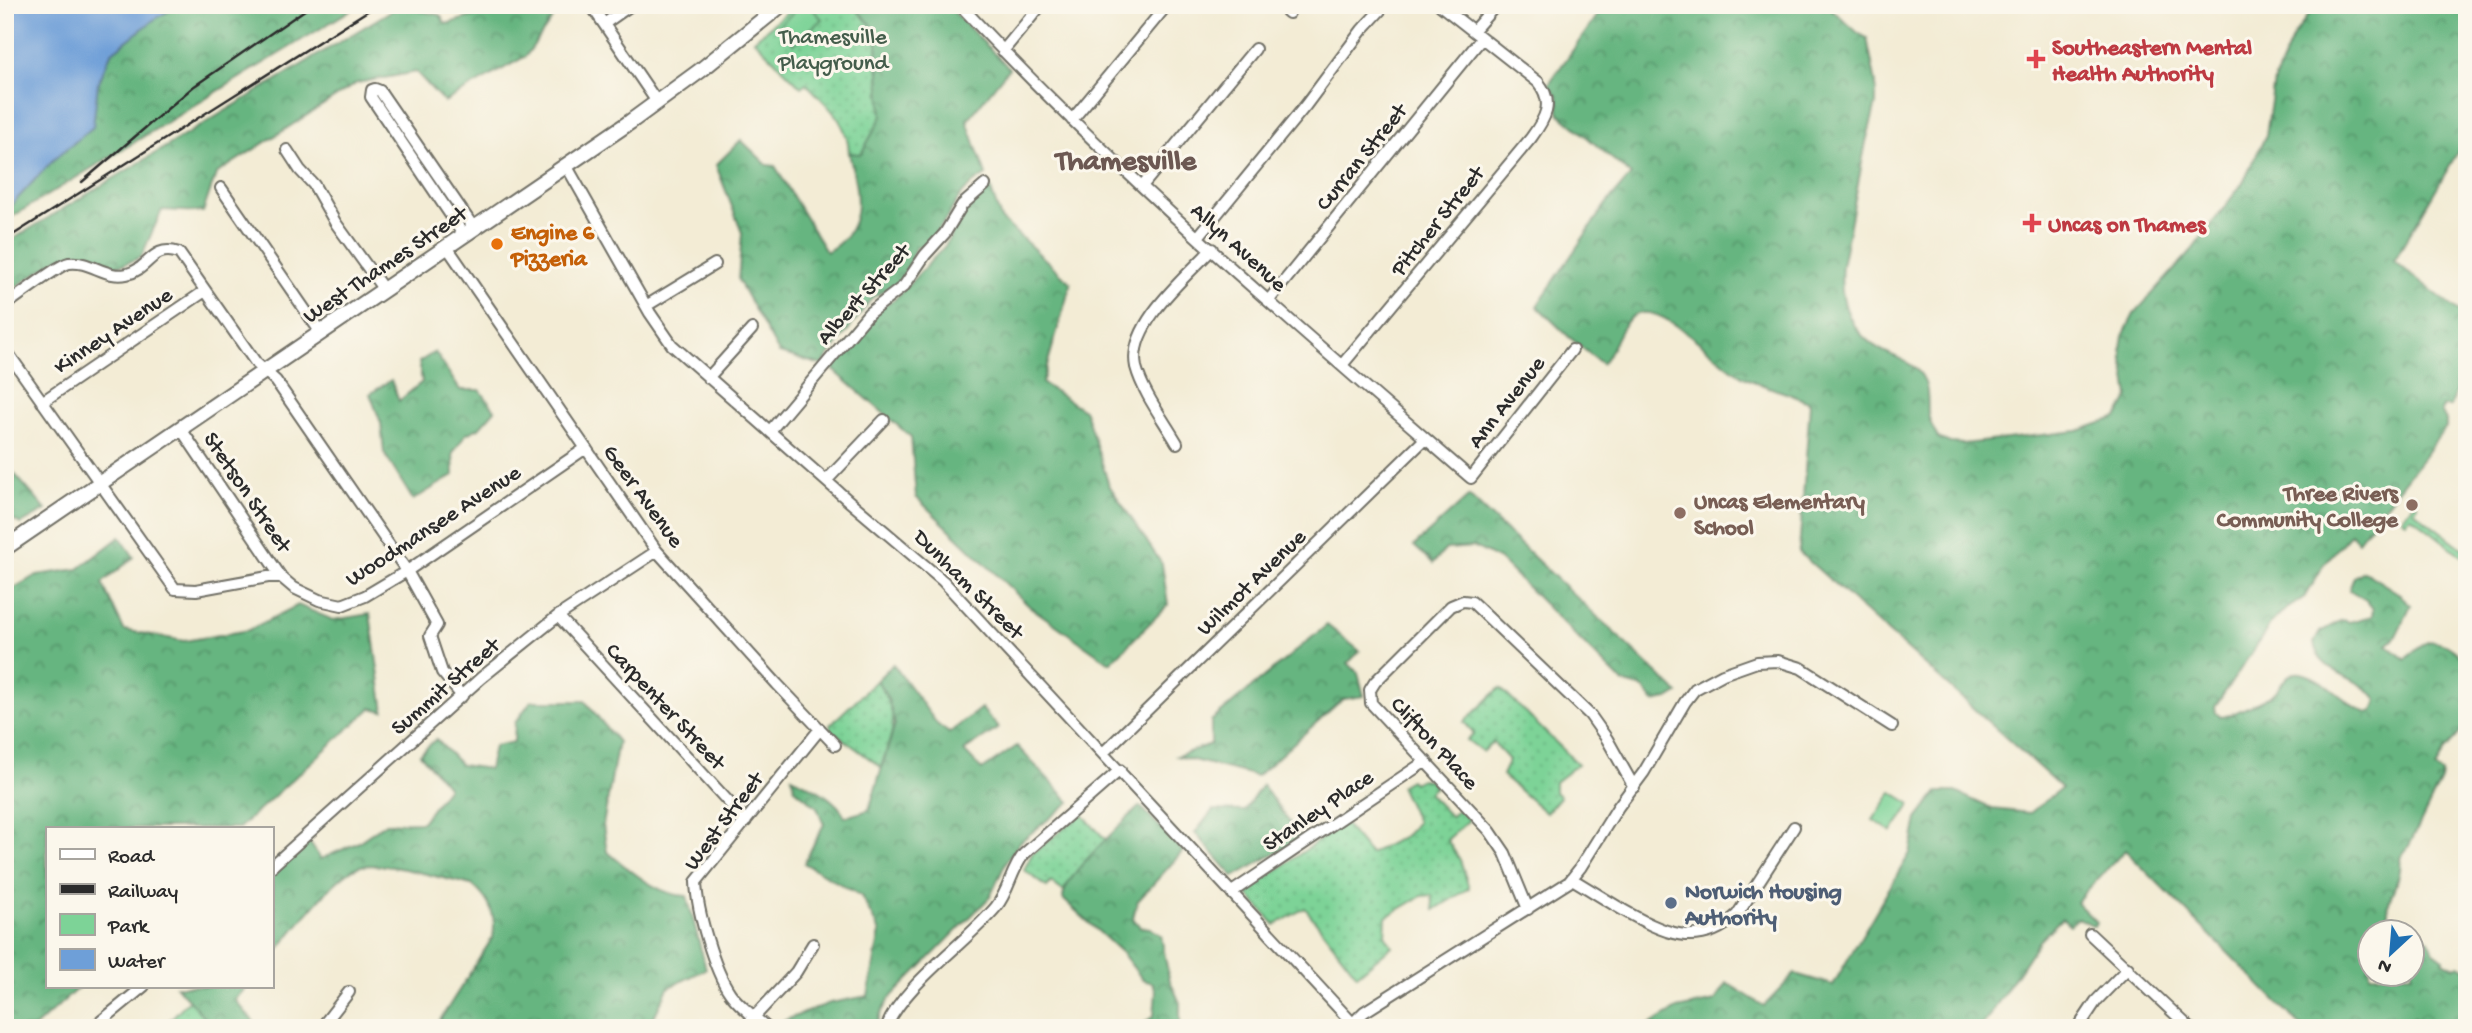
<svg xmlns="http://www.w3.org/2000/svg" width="2472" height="1033" viewBox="0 0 2472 1033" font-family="'Gochi Hand',sans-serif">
<defs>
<pattern id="green-dots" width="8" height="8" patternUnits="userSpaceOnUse" patternTransform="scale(1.75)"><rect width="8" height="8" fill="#7dd397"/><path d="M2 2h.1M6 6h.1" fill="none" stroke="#6cb582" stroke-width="1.8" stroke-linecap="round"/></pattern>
<pattern id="forest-crowns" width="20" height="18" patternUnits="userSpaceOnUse" patternTransform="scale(1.75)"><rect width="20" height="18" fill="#66b580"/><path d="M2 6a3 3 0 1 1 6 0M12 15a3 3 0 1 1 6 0" fill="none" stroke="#549369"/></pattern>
</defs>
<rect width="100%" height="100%" fill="#fbf7ec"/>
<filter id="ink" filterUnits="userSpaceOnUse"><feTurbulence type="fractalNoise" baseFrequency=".0143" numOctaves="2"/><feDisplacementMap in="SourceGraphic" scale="14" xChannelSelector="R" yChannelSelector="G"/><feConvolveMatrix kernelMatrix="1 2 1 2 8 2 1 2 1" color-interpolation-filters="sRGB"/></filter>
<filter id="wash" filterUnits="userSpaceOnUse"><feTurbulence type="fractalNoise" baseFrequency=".00686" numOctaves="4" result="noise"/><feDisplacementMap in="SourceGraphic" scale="28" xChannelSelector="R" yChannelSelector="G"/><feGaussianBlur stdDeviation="1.57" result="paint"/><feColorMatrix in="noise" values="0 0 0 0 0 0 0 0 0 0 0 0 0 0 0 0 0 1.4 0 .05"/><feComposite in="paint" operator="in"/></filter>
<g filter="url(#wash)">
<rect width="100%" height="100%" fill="#f3ecd5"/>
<path fill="url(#green-dots)" stroke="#547f61" stroke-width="2" d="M795,5H852L876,30L882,117L861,155L849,153C848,120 827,106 806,83L801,87L754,40Z
M2415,502L2418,505L2414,511L2467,552V560L2411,516L2406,521L2402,518Z
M877,680C901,719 894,726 881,767L831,730L830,725Z
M1500,688L1578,764L1555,782V792L1560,797L1546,813L1502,775L1509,760L1493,742L1483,752L1467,740L1474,733L1464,722Z
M1421,779L1429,780L1435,787L1428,793L1451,817L1459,809L1469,820L1447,840L1460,860L1469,888L1434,910L1432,895L1422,896L1386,917L1385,935L1392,946L1357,975L1305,908L1275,925L1248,895L1253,887L1344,823L1370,854L1406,835L1417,822L1400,786L1410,780L1413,783Z
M1082,814L1106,840L1078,869L1063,891L1051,882L1047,887L1024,870L1032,854Z
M189,1000L214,1028H162Z"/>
<path fill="url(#forest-crowns)" stroke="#487056" stroke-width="2" d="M179,5H359L5,221V212L53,160L91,129L98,84L111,53L155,19Z
M511,5H562L526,56L444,102L416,72L357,83L216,174L203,212L162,210L141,257C133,260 123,266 114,266C91,265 87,248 58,259L5,294V245L13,239L399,6L440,15L446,24Z
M852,5H947L1009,68L967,121L986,175C958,191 958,202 942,225C937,233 930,240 924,247H916L900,283L873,297L822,365L779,353L738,280L742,233L716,165L741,140L767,165L775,166L826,252C868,229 858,193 849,153L861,154L882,116L876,30Z
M1605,5H1827L1858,33L1867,38L1876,84V104L1866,142L1842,266C1838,303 1851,335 1885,352C1898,358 1913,363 1922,376C1929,388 1927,400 1928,413C1929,422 1934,430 1938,438L1950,443L1963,444L2078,431L2118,417L2129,396L2121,348L2123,336L2134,314L2192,250L2244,181L2266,135L2274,81L2293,37L2315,5H2467V136L2394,261L2467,318V386L2456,390L2451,407H2443L2441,412L2446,420V427L2358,541L2351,533L2324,564L2306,596L2281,613L2272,622L2215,707L2216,713L2221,717C2231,716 2262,700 2272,695C2282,688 2285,670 2301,673C2327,679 2343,703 2367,713L2373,711L2377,700C2362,675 2319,676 2314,643L2320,632L2342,620L2349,622L2372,616L2373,609L2366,600L2349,590L2354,577L2363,571L2398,593L2411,605L2395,638L2387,645L2406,660C2428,631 2443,639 2467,661V725L2445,750L2435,769L2442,773L2441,780L2410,844L2400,858C2404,884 2381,897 2391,922L2411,931L2370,932V974H2412L2413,932L2429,940L2433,951L2444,959L2443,961L2455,967L2459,965L2467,970V1028H2419L2414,1017L2398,1021L2392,1028H2303L2125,850L2076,902L2096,922L2094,926L2078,918L2070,925L2062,918L2039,941L1981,1028H1644L1677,1009L1715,1001L1727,983L1764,1006L1795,974L1833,985L1910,853L1917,819L1938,792H1956L1992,809L2030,813L2062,788L1799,552L1810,403C1789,392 1766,388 1744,377C1719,364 1663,300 1635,315C1618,324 1615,350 1602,364L1569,337L1537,306L1606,204L1631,175L1559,113L1558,96L1548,85Z
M990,187L1001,219L1071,283L1042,383L1085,411L1109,485L1162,564L1168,605L1110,663L1029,606L916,497L911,437L830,367L877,310L895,299L945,246L965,211Z
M435,352L460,390H480L495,410L479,428L466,434L453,453L454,475L413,500L384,453L381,423L370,394L391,380L399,401L422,382L419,362Z
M5,463L46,510L21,524L5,515Z
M1469,496L1678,693L1668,699L1654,702L1643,688L1622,682L1500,560L1475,547L1446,549L1433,563L1414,546Z
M120,537L134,557L102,583L124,630L184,641L249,630L298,605L333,620L370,614L384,711L371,708L239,828H47V986H80L34,1028H5V593L37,575L78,569Z
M1327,625L1360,651L1348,663L1358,673L1364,696L1344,699L1336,705L1257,776L1177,756L1211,744V721Z
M893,664L938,725L949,733L981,708L999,728L964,751L982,770L1017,746L1070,802L1020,842L1006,862L990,897L889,999L881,1013L875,1028H783L778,1023L830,1003L868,996L880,932L861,896L804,863L824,824L817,807L795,789L792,777C810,786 837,798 845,817L869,810L895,724L888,699L877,680Z
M531,701H585L618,742L603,825L607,852C630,869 657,896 687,896L706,969L668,988L655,1015L645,1028H435L493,937C497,916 488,898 472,885C444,879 387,861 361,866C337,871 289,937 271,958L273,903L271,875L308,840L321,859L357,843L386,823L422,822L448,787L420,754L436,739L461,765L489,769L494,746L514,742L515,723Z
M1262,785L1301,838L1234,877L1195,833L1213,810L1244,811Z
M1140,806L1183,851L1137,902L1133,918L1140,927L1150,928L1161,935L1169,978L1180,1003V1028H1140L1154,1015L1156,992L1153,983L1143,980L1122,953L1063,899C1062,877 1122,824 1140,806Z
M176,986H247L235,1000L259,1028H214Z"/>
<path fill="#7dd397" stroke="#547f61" stroke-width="2" d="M802,5H809L822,19L794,44L778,26Z
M1892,792L1911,804L1892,832L1873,820Z"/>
<path fill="#6e9fd8" stroke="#4c6582" stroke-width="2" d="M5,5H179L155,19L111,53L98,84L93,127L53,160L5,212Z"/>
</g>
<g filter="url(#ink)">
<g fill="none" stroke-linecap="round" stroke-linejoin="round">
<g stroke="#716f66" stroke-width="14">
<path id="minor" d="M591,5L657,102
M960,5C1117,174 1297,327 1471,478L1572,350
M1280,5L1289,13
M604,24L631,5
M1473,31L1496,5
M1003,51L1041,5
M1072,120L1167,5
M287,150L300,170L314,185L335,222L384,290
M566,165L650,313L672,345L850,502L943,581L1357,1028
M1142,186L1255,49
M221,188L321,333
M464,235L371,97L372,90L375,89L380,91L474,228
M1198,237L1306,105L1362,30L1385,5
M447,247L656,550L777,684L835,745
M1269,300L1482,38
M5,305C18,297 58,265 69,263C90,260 106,279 127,274C150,269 151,244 179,253L256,363L276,381L407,571L437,625L430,636L442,672L462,696
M646,306L715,264
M5,349L175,589L196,590L268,577H281L294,588L319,600L342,605L365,596L407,571L586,448
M1342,365L1531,138C1545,119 1555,103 1538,82L1440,5
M708,378L752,329
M42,402L205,291
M181,429L281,577
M770,431L869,313L904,286L925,255L945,233L962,205L985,185
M1177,443C1163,419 1143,393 1136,367C1127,325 1187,276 1212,249
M826,481L884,420
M558,616L746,821
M1103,753L1425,439
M271,867L481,678L558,616L657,551
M1572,879C1589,889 1606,900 1623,910C1662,932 1698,951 1737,915L1794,827
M1232,892L1426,761
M1528,909L1505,853L1490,831L1371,703L1370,690L1375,682L1451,606L1463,601L1472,602L1590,715L1607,739L1634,787
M2090,934L2190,1028
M93,1028L144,986
M321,1028L349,992
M744,1028L796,972L813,944
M767,1028C755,1017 739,1006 730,993C714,970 697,911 696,882L820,729
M886,1028C903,985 965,944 996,907C1009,891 1011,870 1024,854L1120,770
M1348,1028L1364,1012L1569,882L1580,868L1618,807L1644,772L1685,702L1695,689L1723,674L1757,662L1778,661L1801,668L1892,726
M2078,1028L2096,1001L2128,968"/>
</g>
<g stroke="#716f66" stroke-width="18">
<path id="major" d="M5,548L630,122L701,70L781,5"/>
</g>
<use href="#minor" stroke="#fff" stroke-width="10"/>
<use href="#major" stroke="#fff" stroke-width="14"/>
<path stroke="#2b2b2b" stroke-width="2.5" d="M82,182L193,87L312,5
M5,240L377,5"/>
</g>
</g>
<g fill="#e0444e" stroke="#fbf7ec" stroke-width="2.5">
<path d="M2032.5 48.5h7v7h7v7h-7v7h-7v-7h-7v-7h7z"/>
<path d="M2028.5 212.5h7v7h7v7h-7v7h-7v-7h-7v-7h7z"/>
</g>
<circle fill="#e8710a" stroke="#fbf7ec" stroke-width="2.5" cx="497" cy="244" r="7"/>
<g fill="#8d6e63" stroke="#fbf7ec" stroke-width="2.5">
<circle cx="2412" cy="505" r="7"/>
<circle cx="1680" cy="513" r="7"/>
</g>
<circle fill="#5c6f8a" stroke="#fbf7ec" stroke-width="2.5" cx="1671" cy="903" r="7"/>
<g text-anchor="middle" stroke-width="6" stroke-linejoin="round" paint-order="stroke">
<g font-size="23" fill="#445d4b" stroke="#fbf7ec">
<text x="833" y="43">Thamesville<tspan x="833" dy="26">Playground</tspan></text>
</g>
<g font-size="23" font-weight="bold" fill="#be3a42" stroke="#fbf7ec" text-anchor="start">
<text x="2052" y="54">Southeastern Mental<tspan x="2052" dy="26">Health Authority</tspan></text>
<text x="2048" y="231">Uncas on Thames</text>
</g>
<g font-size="23" fill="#2b2b2b" stroke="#fbf7ec">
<text transform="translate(1360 156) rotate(-51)" y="8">Curran Street</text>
<text transform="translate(1436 220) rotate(-51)" y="8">Pitcher Street</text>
<text transform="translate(1240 246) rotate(42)" y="8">Allyn Avenue</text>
<text transform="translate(384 263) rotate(-34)" y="8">West Thames Street</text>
<text transform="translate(862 293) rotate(-48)" y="8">Albert Street</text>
<text transform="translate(112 329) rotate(-34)" y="8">Kinney Avenue</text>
<text transform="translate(1505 401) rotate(-52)" y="8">Ann Avenue</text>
<text transform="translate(249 491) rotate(56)" y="8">Stetson Street</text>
<text transform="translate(645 495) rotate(54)" y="8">Geer Avenue</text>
<text transform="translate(432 524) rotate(-33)" y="8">Woodmansee Avenue</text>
<text transform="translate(1250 581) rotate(-44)" y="8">Wilmot Avenue</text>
<text transform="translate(970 583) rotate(45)" y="8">Dunham Street</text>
<text transform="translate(444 685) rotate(-41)" y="8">Summit Street</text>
<text transform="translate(667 705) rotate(47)" y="8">Carpenter Street</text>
<text transform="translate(1436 742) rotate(47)" y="8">Clifton Place</text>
<text transform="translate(1317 809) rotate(-34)" y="8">Stanley Place</text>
<text transform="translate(722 820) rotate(-53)" y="8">West Street</text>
</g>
<g font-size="23" font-weight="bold" fill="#c56008" stroke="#fbf7ec" text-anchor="start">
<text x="511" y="239">Engine 6<tspan x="511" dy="26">Pizzeria</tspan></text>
</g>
<g font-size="23" font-weight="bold" fill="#785e54" stroke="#fbf7ec" text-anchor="end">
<text x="2398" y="500">Three Rivers<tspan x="2398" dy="26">Community College</tspan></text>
<text x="1694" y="508" text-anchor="start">Uncas Elementary<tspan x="1694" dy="26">School</tspan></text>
</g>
<g font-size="23" font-weight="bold" fill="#4e5e75" stroke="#fbf7ec" text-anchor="start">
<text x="1685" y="898">Norwich Housing<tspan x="1685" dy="26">Authority</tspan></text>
</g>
<g font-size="30" font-weight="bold" fill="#6c5852" stroke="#fbf7ec">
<text x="1126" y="169">Thamesville</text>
</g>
</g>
<rect width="2472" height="1033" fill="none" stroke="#fbf7ec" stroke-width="28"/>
<rect x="46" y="827" width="228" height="161" fill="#fbf7ec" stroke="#a8a59f" stroke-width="2"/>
<rect x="60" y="849" width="35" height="10" fill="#ffffff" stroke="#a8a59f" stroke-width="2"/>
<text x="108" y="862" font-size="21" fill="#2b2b2b">Road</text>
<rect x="60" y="884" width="35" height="10" fill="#2b2b2b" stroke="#a8a59f" stroke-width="2"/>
<text x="108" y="897" font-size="21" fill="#2b2b2b">Railway</text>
<rect x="60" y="914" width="35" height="21" fill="#7dd397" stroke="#a8a59f" stroke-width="2"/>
<text x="108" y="932" font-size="21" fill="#2b2b2b">Park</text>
<rect x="60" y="949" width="35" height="21" fill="#6e9fd8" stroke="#a8a59f" stroke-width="2"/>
<text x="108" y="967" font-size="21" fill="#2b2b2b">Water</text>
<g transform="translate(2391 953) rotate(206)"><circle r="33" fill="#fbf7ec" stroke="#a8a59f" stroke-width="2"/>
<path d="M0-5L12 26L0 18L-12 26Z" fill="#1f6fb2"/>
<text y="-10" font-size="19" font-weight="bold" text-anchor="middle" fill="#2b2b2b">N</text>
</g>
</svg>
